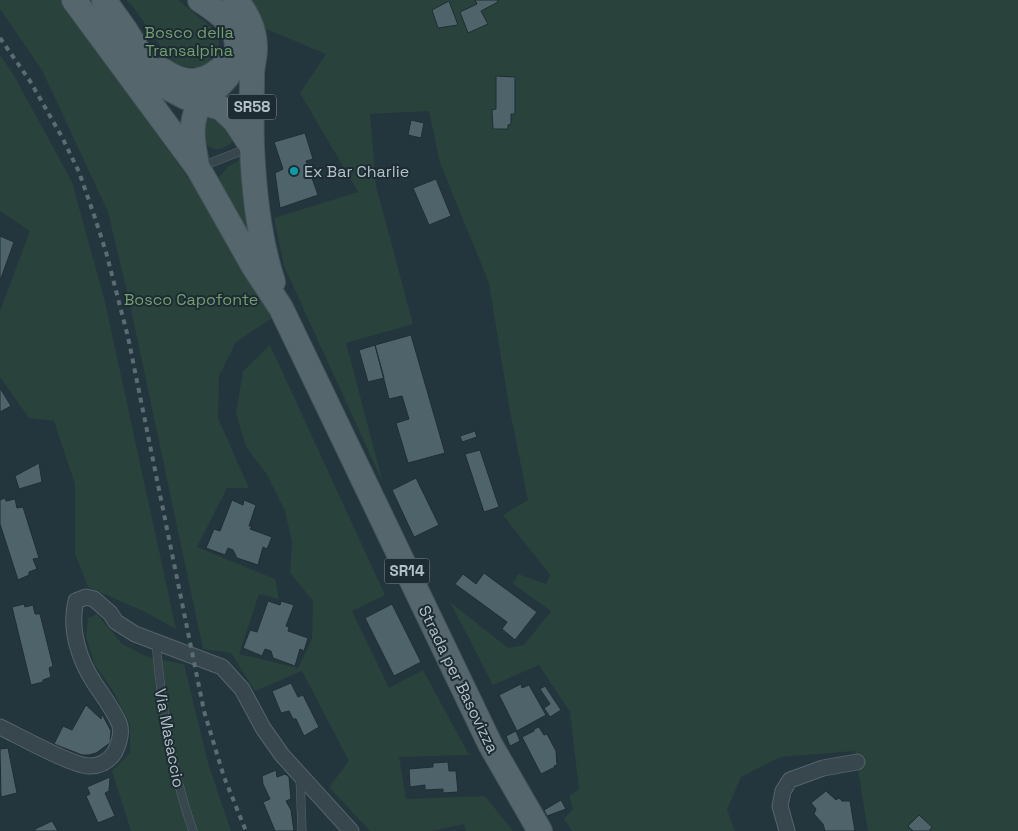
<svg xmlns="http://www.w3.org/2000/svg" width="1018" height="831" viewBox="0 0 1018 831" font-family="'Space Grotesk',sans-serif">
<rect width="100%" height="100%" fill="#24363d"/>
<path fill="#29423c" d="M0,0H60L195,187L272,318L236,342L219,376L218,418L249,488H227L197,547L275,579L279,599L259,594L239,654L298,668L312,639L313,601L290,573L292,542L285,511L266,473L246,447L236,413L243,371L270,345L385,595L352,611L389,688L423,670L469,755L399,757L406,799L485,796L513,831H466L464,824L432,831H370L329,787L349,761L302,671L255,691L231,653L203,649L129,300L108,212L42,70L0,9Z
M126,0H178L216,31L219,38V47L214,57L206,64L198,67H188L179,65L171,61L134,8Z
M250,0H1018V831H868L855,751L780,757L741,777L727,810L735,831H572L564,819L573,809L569,796L579,789L570,712L539,665L493,685L450,602L508,648L524,645L551,611L513,584L518,574L546,584L550,575L503,515L528,500L509,406L489,283L440,163L429,111L370,114L376,186L413,324L346,343L383,483L284,266L274,218L358,192L300,93L326,54L266,29L261,14Z
M0,55L12,72L72,182L105,302L176,629L143,611L88,587L75,554V484L54,421L29,418L0,377V311L30,231L0,211Z
M210,114L216,115L236,139C224,149 216,155 203,141L205,117Z
M242,159L252,244L219,186V177L229,166Z
M97,614L122,644L148,657L184,664L208,763L231,831H131L112,771L130,753V724L112,689L95,665L86,637L88,618Z"/>
<path fill="#4f636a" stroke="#1f2e34" d="M475,0H497L498,2L481,11L488,24L468,33L460,12L477,4Z
M449,1L458,25L438,28L432,10Z
M496,76L515,77V114H511V124L508,125V129H493L492,110L496,109Z
M411,120L424,123L421,138L408,135Z
M305,133L313,159L306,161L318,195L280,208L275,173L283,169L274,142Z
M436,179L451,216L429,225L413,188Z
M0,236L14,242L0,281Z
M411,335L445,453L408,463L396,423L409,419L402,396L389,399L375,345Z
M375,345L384,378L368,382L359,350Z
M0,388L11,406L0,412Z
M475,431L477,437L462,442L460,436Z
M480,450L499,507L484,512L465,454Z
M39,463L42,482L19,489L15,476Z
M416,478L439,525L414,537L392,490Z
M5,498L6,501L15,499L17,508L23,507L39,558L33,559L37,569L29,572V575L18,580L0,524V500Z
M232,500L243,505L244,500L256,505L249,526H252L250,529L272,537L267,549L263,547L258,565L237,558L233,550L228,548L225,555L206,548L214,529L220,531Z
M484,573L537,612L515,640L502,629L507,622L455,584L463,574L476,584Z
M268,601L280,605L281,601L294,605L286,626L289,627L288,631L308,638L304,651L300,649L295,666L273,658L271,651L265,649L262,656L243,648L250,630L257,632Z
M24,604L25,607L33,605L35,614H40L53,666L49,668L51,677L43,680V682L31,685L12,607Z
M392,604L421,662L394,676L365,618Z
M291,683L298,697L303,695L319,727L304,736L296,719H293L289,711L281,713L272,691Z
M521,684L522,688L529,685L546,715L517,731L499,695Z
M545,686L561,710L550,717L544,708L550,704L540,689Z
M86,705L101,719L102,714L111,731L110,743L96,753L89,755H82L54,744L63,726L72,730Z
M539,727L544,735L547,734L556,751L557,765L554,766L555,767L541,774L522,737L534,731V729Z
M516,731L520,741L510,746L506,736Z
M8,748L17,793L1,797L0,749Z
M448,762L449,771H456L458,792L443,793V789L425,790V785L410,787L409,769L433,767V763Z
M276,770L277,777L285,774L289,777L291,799L286,801L291,810L294,831H275L263,802L270,799L263,784L262,776Z
M110,777L109,791L105,793L115,816L98,823L86,796L90,794L87,787Z
M826,791L836,800L839,798L842,801H850L855,831H825L823,824L814,814L816,809L811,803Z
M561,800L566,809L547,816L544,810Z
M919,815L932,827L929,831H913L908,826Z
M52,821L58,831H36L35,829Z"/>
<g fill="none" stroke-linecap="round" stroke-linejoin="round">
<g stroke="#56646b" stroke-width="9">
<path id="service" d="M200,167L249,148
M156,643C162,709 171,768 193,831
M300,776L302,831"/>
</g>
<g stroke="#56646b" stroke-width="17">
<path id="minor" d="M0,727C17,735 74,767 90,766C100,766 109,761 115,752C119,743 123,732 119,723C113,709 103,696 95,684C79,660 69,629 76,601L86,597L94,599L110,613L116,622L135,634L222,667L242,689L263,728L282,755L351,831
M787,831L780,806L783,791L790,780L823,768L857,762"/>
</g>
<g stroke="#445359" stroke-width="26">
<path id="primary" d="M74,0L198,168L254,267L281,308L490,744L540,831
M104,0L126,31L147,65L166,87L185,97L221,108L235,121L252,147
M235,0C247,13 255,30 255,48C255,57 252,66 252,75C252,99 251,123 252,147C254,192 259,240 273,282
M162,70C187,87 206,84 227,63
M197,165C194,149 190,131 195,115C200,102 218,88 227,77C240,61 241,37 227,21C220,13 209,6 200,0"/>
</g>
<use href="#service" stroke="#38474d" stroke-width="8"/>
<use href="#minor" stroke="#38474d" stroke-width="15"/>
<use href="#primary" stroke="#56666d" stroke-width="24"/>
<path stroke="#5a6c74" stroke-width="4" stroke-dasharray="5 5" stroke-linecap="butt" d="M0,38L30,81L62,137L79,172L94,215L106,252L128,337L204,711L224,777L246,831"/>
</g>
<circle fill="#0f9aa8" stroke="#1d2c32" stroke-width="2" cx="294" cy="171" r="5"/>
<g text-anchor="middle" stroke-width="4" stroke-linejoin="round" paint-order="stroke">
<g fill="#1d2c32" stroke="#87949b" stroke-width="1">
<rect x="228" y="94.5" width="48" height="25" rx="4"/>
<rect x="384.5" y="558.5" width="45" height="25" rx="4"/>
</g>
<g font-size="15" font-weight="bold" fill="#b4c1c8">
<text x="252" y="112">SR58</text>
<text x="407" y="576">SR14</text>
</g>
<g font-size="16" fill="#749e72" stroke="#1d2c32">
<text x="189" y="38">Bosco della<tspan x="189" dy="18">Transalpina</tspan></text>
<text x="191" y="305">Bosco Capofonte</text>
</g>
<g font-size="16" fill="#b4c1c8" stroke="#1d2c32" text-anchor="start">
<text x="304" y="177">Ex Bar Charlie</text>
</g>
<g font-size="16" fill="#b4c1c8" stroke="#1d2c32">
<text transform="translate(459 679) rotate(64)" y="6">Strada per Basovizza</text>
<text transform="translate(170 738) rotate(79)" y="6">Via Masaccio</text>
</g>
</g>
</svg>
